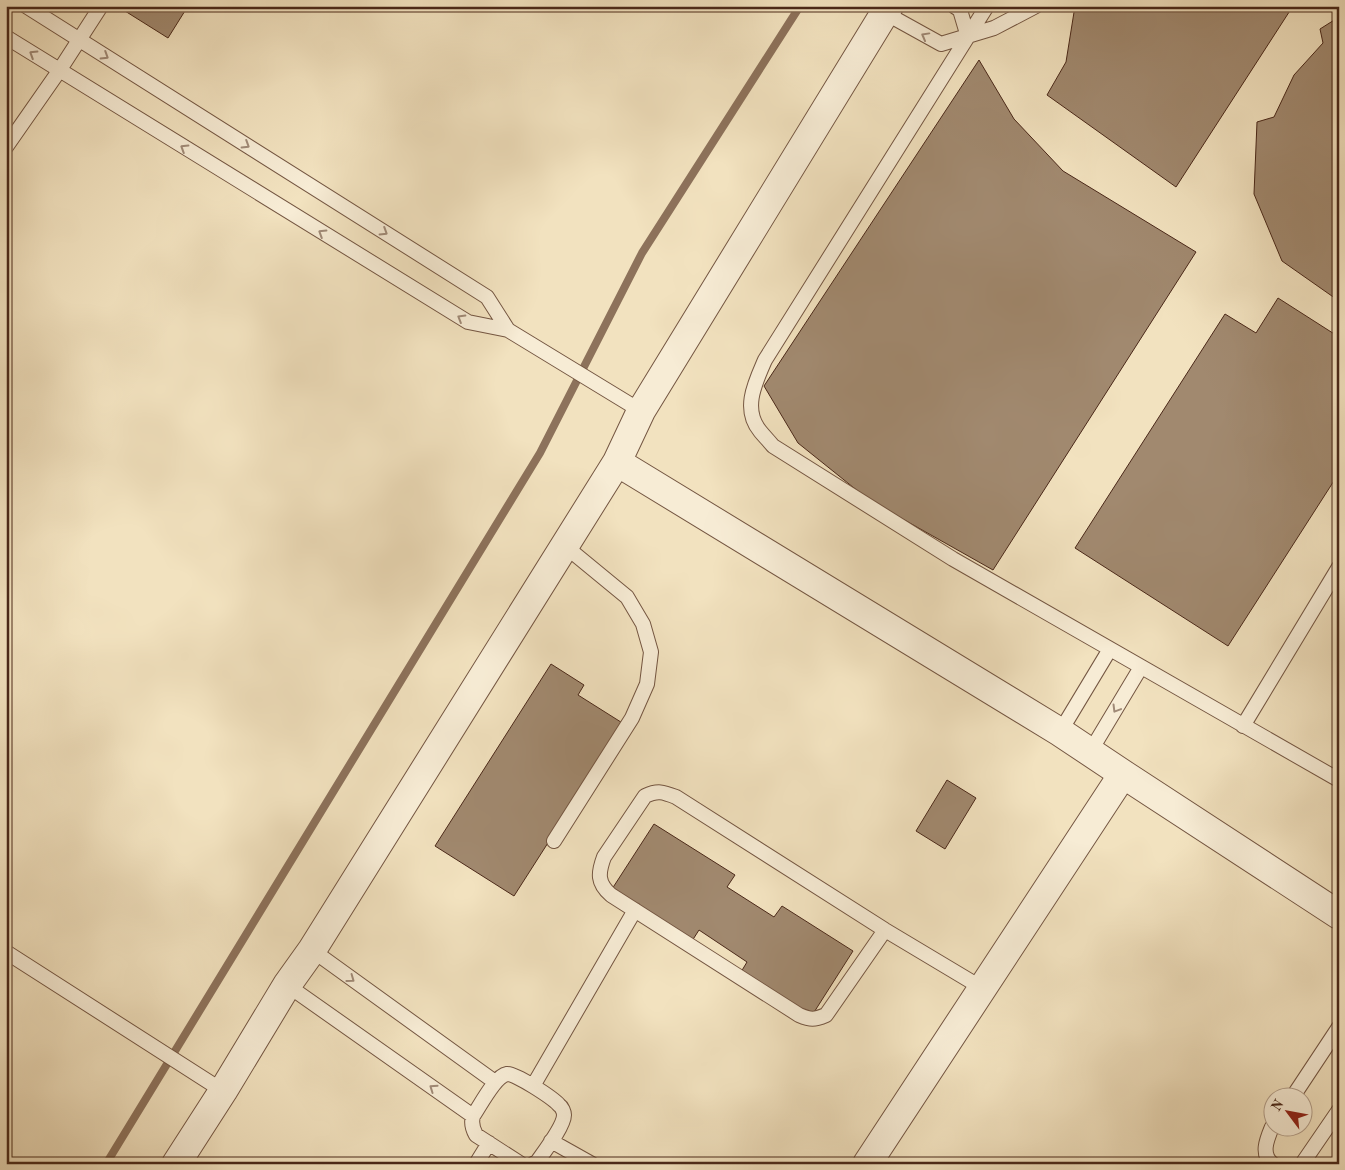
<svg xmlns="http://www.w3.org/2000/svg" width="1345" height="1170" viewBox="0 0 1345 1170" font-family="'Old Standard TT',serif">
<rect width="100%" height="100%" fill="#f2e2bf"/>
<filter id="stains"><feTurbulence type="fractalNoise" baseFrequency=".004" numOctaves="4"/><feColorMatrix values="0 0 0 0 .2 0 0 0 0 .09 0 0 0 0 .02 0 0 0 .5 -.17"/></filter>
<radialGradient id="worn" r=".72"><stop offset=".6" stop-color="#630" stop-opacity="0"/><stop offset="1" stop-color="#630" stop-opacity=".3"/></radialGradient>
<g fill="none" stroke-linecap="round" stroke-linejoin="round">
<path stroke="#8d725b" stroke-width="8" d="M106,1164L540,453L642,253L800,6"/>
</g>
<path fill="#a1896f" stroke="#4a2819" d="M117,6H188L168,38Z
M1075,6H1293L1176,187L1047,95L1066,62Z
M1339,17V301L1282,261L1254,194L1257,122L1274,117L1294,75L1323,43L1320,29Z
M979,60L1014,119L1063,171L1196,252L993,570L869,500L798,443L764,386Z
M1278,298L1339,337V473L1228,646L1075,548L1225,314L1256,333Z
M551,664L584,685L578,695L624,724L514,896L435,846Z
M947,780L976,798L945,849L916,831Z
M654,824L735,875L727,887L774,917L782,906L853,951L811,1017L741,972L747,962L699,930L692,941L612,889Z"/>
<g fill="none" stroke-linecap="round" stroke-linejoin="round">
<g stroke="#745642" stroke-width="16">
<path id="service" d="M26,6L487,297L508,330
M954,6L960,10L968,37
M987,6L765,360C755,383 742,409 760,431C764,436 769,441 773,446L953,559L1339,780
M885,13L941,44L994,28L1036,6
M6,37L468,322L508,330L641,411
M6,147L59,71L101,6
M1243,726L1339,567
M1060,732L1110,649
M1090,752L1141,667
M554,841L632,718L647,684L651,652L643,624L627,597L565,546
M885,930L826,1015C814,1020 811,1020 799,1015L611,895C597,883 598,873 604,857L645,796C658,790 663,792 676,797L885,930L982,988
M312,950L495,1082
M6,952L223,1091
M287,985L473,1116
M533,1086L635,910
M1292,1098L1339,1027
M1272,1127C1267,1139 1260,1155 1273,1164
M551,1141L592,1164
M476,1164L489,1143
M521,1164L476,1135C472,1128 471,1123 473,1116C480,1106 495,1076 507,1074C515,1073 553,1098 559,1105C562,1107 564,1112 564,1115C564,1126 544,1152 537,1162L533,1164
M1302,1164L1339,1110"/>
</g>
<g stroke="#745642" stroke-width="30">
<path id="minor" d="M617,462L1060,732L1123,774L1339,915
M176,1164L223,1091L287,985L312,950L617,462L641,411L889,6
M867,1164L1123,774"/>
</g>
<use href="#service" stroke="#f7ecd5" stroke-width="14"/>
<use href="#minor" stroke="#f7ecd5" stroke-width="28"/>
</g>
<defs><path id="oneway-chevron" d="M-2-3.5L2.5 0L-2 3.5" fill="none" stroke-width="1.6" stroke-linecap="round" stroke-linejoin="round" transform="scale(1.25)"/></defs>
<g stroke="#a08a77">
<use href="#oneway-chevron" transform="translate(925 36) rotate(-151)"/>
<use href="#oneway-chevron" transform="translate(33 54) rotate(-148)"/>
<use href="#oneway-chevron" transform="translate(105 56) rotate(32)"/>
<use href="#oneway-chevron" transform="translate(246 145) rotate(32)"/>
<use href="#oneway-chevron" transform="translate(184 148) rotate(-148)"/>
<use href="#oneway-chevron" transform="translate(384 232) rotate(32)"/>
<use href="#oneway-chevron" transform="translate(322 233) rotate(-148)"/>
<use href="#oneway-chevron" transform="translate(461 318) rotate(-149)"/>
<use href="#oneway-chevron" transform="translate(1116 709) rotate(121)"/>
<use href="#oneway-chevron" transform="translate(351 979) rotate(36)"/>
<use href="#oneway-chevron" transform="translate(433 1088) rotate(-145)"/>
</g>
<rect width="1345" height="1170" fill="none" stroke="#f2e2bf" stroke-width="25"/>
<rect x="8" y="8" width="1330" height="1155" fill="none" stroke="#4a2819" stroke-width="2.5"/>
<rect x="12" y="12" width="1320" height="1145" fill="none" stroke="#4a2819"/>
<g transform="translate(1288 1112) rotate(302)"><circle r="24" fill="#f7ecd5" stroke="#b29e8a"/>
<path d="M0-4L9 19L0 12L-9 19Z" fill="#8f2418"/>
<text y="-8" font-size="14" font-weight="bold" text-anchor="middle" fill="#4a2819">N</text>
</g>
<rect width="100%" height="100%" filter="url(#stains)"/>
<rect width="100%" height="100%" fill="url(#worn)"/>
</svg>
